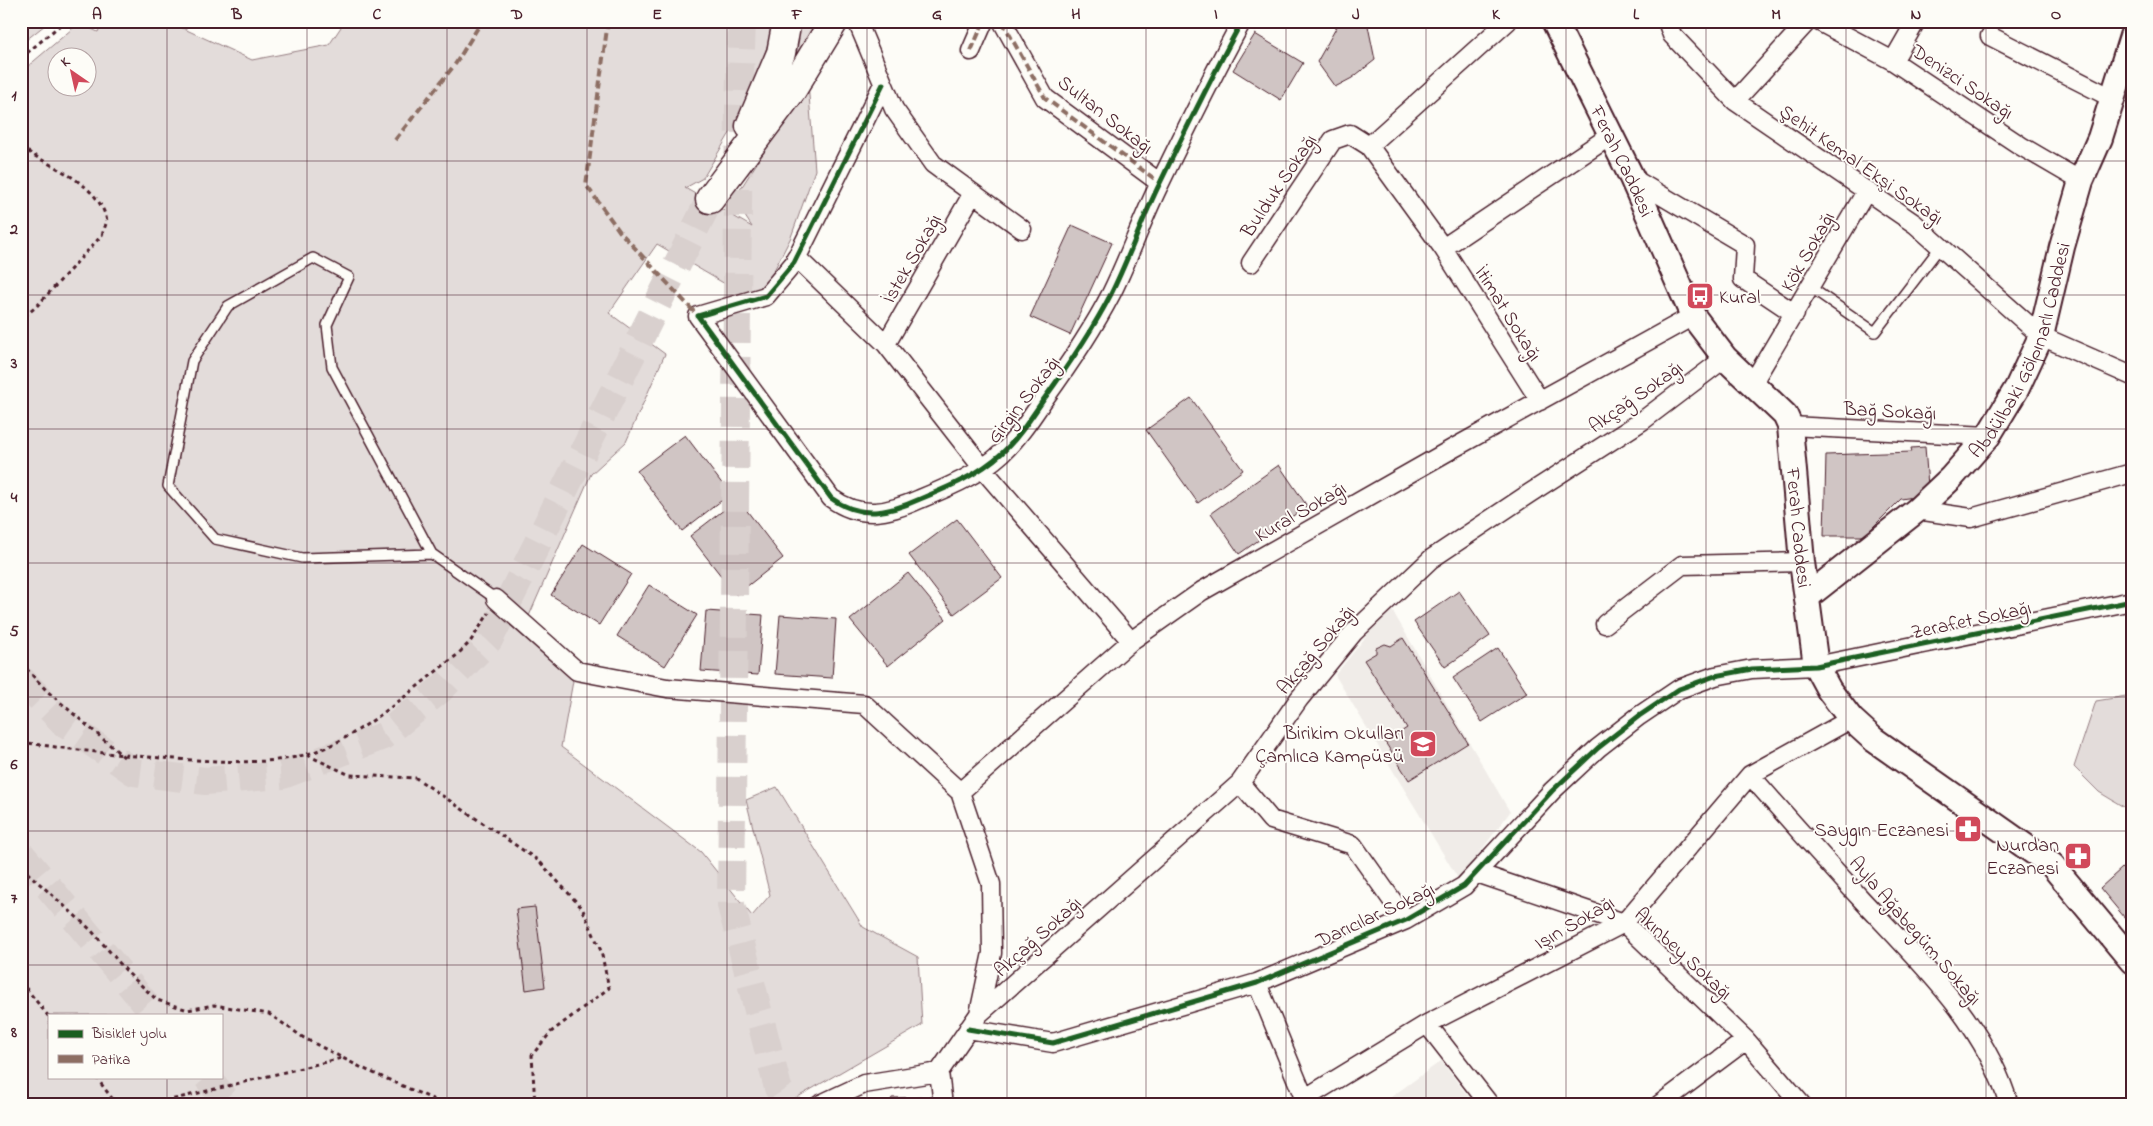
<svg xmlns="http://www.w3.org/2000/svg" width="2153" height="1126" viewBox="0 0 2153 1126" font-family="'Indie Flower',sans-serif">
<rect width="100%" height="100%" fill="#fdfcf7"/>
<filter id="ink" filterUnits="userSpaceOnUse"><feTurbulence type="fractalNoise" baseFrequency=".02" numOctaves="2"/><feDisplacementMap in="SourceGraphic" scale="10" xChannelSelector="R" yChannelSelector="G"/><feConvolveMatrix kernelMatrix="1 2 1 2 8 2 1 2 1" color-interpolation-filters="sRGB"/></filter>
<g filter="url(#ink)">
<path fill="#f0ece8" d="M1392,610L1510,812L1459,880L1335,675L1373,628Z
M1441,1061L1475,1105H1380Z"/>
<path fill="#e3dcda" stroke="#967e82" fill-rule="evenodd" d="M21,21H50L21,44Z
M103,21H167L252,60L329,45L345,21H772L769,41L748,103L703,178L685,188L752,227L734,199L808,83L815,170L791,237L762,294L749,298L657,244L609,313L665,354L626,442L591,474L522,632L573,681L561,747L701,852L752,916L770,895L746,800L777,787L863,927L918,957L922,1025L784,1105H21V72L79,23L98,32ZM58,58H88V88H58ZM49,1015H221V1077H49Z
M801,21H817L782,89L801,27Z
M2132,695V812L2099,792L2074,767L2096,701Z"/>
<path fill="#d0c5c4" stroke="#4a1f2b" d="M1340,21H1367L1375,60L1352,78L1335,87L1317,62Z
M1255,34L1303,63L1281,100L1233,70Z
M1072,225L1112,243L1070,335L1030,317Z
M1191,398L1243,470L1198,503L1146,430Z
M685,435L730,494L682,531L637,471Z
M1925,447L1928,486L1914,497L1901,499L1864,536H1824L1826,455L1912,452L1911,448Z
M1279,465L1307,506L1239,554L1211,513Z
M738,499L783,558L736,595L690,536Z
M957,519L1002,578L954,614L909,555Z
M583,544L631,574L599,625L551,595Z
M908,573L946,619L888,666L850,620Z
M649,585L697,615L665,666L617,636Z
M1459,591L1490,636L1445,667L1414,622Z
M706,611L763,615L758,675L701,671Z
M780,615L836,619L832,678L775,674Z
M1403,638L1468,743L1409,780L1385,742L1407,728L1364,660L1376,653V648L1385,644L1391,646Z
M1498,648L1527,693L1482,722L1453,678Z
M2132,859V923L2130,924L2100,888Z
M535,907L545,987L526,990L516,909Z
M937,1097V1105H888L892,1098Z"/>
<g fill="none" stroke-linecap="round" stroke-linejoin="round">
<path stroke="#d9d0ce" stroke-width="28" stroke-dasharray="28 14" stroke-linecap="butt" d="M742,21L739,106L731,905L778,1088L789,1105
M21,679L65,724L134,772L205,781L283,775L383,736L441,689L489,640L710,199
M21,854L155,1015
M207,1077L230,1105"/>
<g stroke="#4a1f2b" stroke-width="12">
<path id="lane" d="M1810,287L1875,332L1941,246
M432,554L332,367L327,325L349,277L313,258L228,306L192,361L168,486L215,539L302,558L432,554L496,599"/>
</g>
<g stroke="#4a1f2b" stroke-width="21">
<path id="street" d="M857,21L894,109L933,164L1022,229
M1002,21L1045,98L1160,183
M1508,21L1369,146L1443,248L1610,136
M1667,21L1672,35L1735,101L1915,224L2041,336L2132,376
M1818,21L1893,61L2021,146L2081,181
M1990,36L2112,98
M971,51L984,21
M1893,61L1916,21
M883,84L794,263L766,296L698,316L831,498C861,520 889,513 920,499C949,487 978,475 1002,453C1018,438 1031,418 1044,399C1068,366 1092,331 1111,294C1129,258 1142,219 1160,183C1186,129 1213,74 1242,21
M1735,101L1808,21
M1632,178L1745,245L1743,279L1795,314
M1443,248L1540,401
M796,257L886,344L988,475L1131,641
M1251,263L1333,140L1350,134L1369,146
M886,344L973,193
M1752,384L1867,190
M1790,426L1988,436
M1917,510L1971,518L2132,473
M496,599L577,671L667,688L864,704L960,792L991,884L992,953L979,1014L939,1072
M1605,624L1682,565L1802,562
M1750,775C1787,817 1824,859 1862,900C1918,960 1986,1024 2009,1105
M1240,783L1271,820L1353,845L1406,920
M960,792L1131,641L1202,591L1452,449L1693,316
M1477,873L1624,923L1746,1040L1802,1105
M1257,983L1307,1105
M979,1014L1240,783L1299,699L1353,633L1431,559L1530,493L1642,421L1725,358
M1427,1024L1490,1105
M968,1029L1053,1043L1257,983L1406,920L1464,886L1552,791L1598,748L1639,716L1679,689L1715,676L1752,669L1816,666L2132,601
M1304,1099L1427,1024L1624,923L1750,775L1851,719
M819,1105L864,1084L939,1072L943,1105
M1659,1105L1746,1040"/>
</g>
<g stroke="#4a1f2b" stroke-width="28">
<g id="secondary">
<path id="s1" d="M1554,21L1632,178L1693,316L1725,358L1785,415L1790,426L1802,562L1816,666L1829,690L1851,719L1873,739L2052,865L2132,961"/>
<path id="s2" d="M1808,596L1917,510L1951,478L1988,436L2017,388L2041,336L2062,247L2081,181L2100,138L2132,36"/>
</g>
</g>
<g stroke="#4a1f2b" stroke-width="31">
<path id="primary" d="M750,126L781,53L787,21
M710,199L792,90L834,21"/>
</g>
<path stroke="#4a1f2b" stroke-width="3" stroke-dasharray="4 4" stroke-linecap="butt" d="M21,58L65,21
M21,147C50,168 98,181 107,221L102,235L36,307L21,319
M21,663L47,691L124,757
M21,742C80,751 135,757 194,760C242,762 287,766 331,745C374,725 419,684 457,655L470,642L489,613
M307,755L350,775L416,778L539,861L582,908L601,951L609,988L551,1032L532,1055L535,1105
M21,867L91,930L129,974L157,1000L188,1010L214,1005L269,1014L304,1038L362,1068L446,1105
M21,982L49,1017
M96,1077L117,1105
M150,1105L342,1058"/>
<use href="#lane" stroke="#fdfcf7" stroke-width="9"/>
<use href="#street" stroke="#fdfcf7" stroke-width="18"/>
<use href="#secondary" stroke="#fdfcf7" stroke-width="24"/>
<use href="#primary" stroke="#fdfcf7" stroke-width="28"/>
<path stroke="#8d6e63" stroke-width="4" stroke-dasharray="8 4" stroke-linecap="butt" d="M608,21L586,185L620,232L698,316
M1002,21L1045,98L1160,183
M971,51L984,21
M395,140L456,63L482,21"/>
<g stroke="#fdfcf7" stroke-width="8">
<path id="cycleway" d="M883,84L794,263L766,296L698,316L831,498C861,520 889,513 920,499C949,487 978,475 1002,453C1018,438 1031,418 1044,399C1068,366 1092,331 1111,294C1129,258 1142,219 1160,183C1186,129 1213,74 1242,21
M968,1029L1053,1043L1257,983L1406,920L1464,886L1552,791L1598,748L1639,716L1679,689L1715,676L1752,669L1816,666L2132,601"/>
</g>
<use href="#cycleway" stroke="#1b5e20" stroke-width="5"/>
</g>
</g>
<path fill="none" stroke="#4a1f2b" stroke-width="1" stroke-opacity="0.55" d="M167,21V1015M307,21V1105M447,21V1105M587,21V1105M727,21V1105M867,21V1105M1007,21V1105M1146,21V1105M1286,21V1105M1426,21V1105M1566,21V1105M1706,21V1105M1846,21V1105M1986,21V1105M21,161H2132M21,295H2132M21,429H2132M21,563H2132M21,697H2132M21,831H2132M21,965H2132M167,1077V1105"/>
<defs>
<g id="bus-square" transform="scale(1.4375)"><rect x="-9" y="-9" width="18" height="18" rx="4" fill="#d1495b" stroke="#fdfcf7"/><path d="M-5-6H5V4H4V6H2V4H-2V6H-4V4H-5ZM-3.5-4V0h7V-4ZM-3.5 1.2v1.5H-2V1.2ZM2 1.2v1.5H3.5V1.2Z" fill="#fff"/></g>
<g id="school-square" transform="scale(1.4375)"><rect x="-9" y="-9" width="18" height="18" rx="4" fill="#d1495b" stroke="#fdfcf7"/><path d="M0-5L7-2L0 1L-7-2ZM-4 1L0 2.5L4 1V4Q0 6-4 4Z" fill="#fff"/></g>
<g id="pharmacy-square" transform="scale(1.4375)"><rect x="-9" y="-9" width="18" height="18" rx="4" fill="#d1495b" stroke="#fdfcf7"/><path d="M-2-6h4v4h4v4h-4v4h-4v-4h-4v-4h4Z" fill="#fff"/></g>
</defs>
<g fill-rule="evenodd">
<use href="#bus-square" x="1700" y="296"/>
<use href="#school-square" x="1423" y="744"/>
<use href="#pharmacy-square" x="1968" y="829"/>
<use href="#pharmacy-square" x="2078" y="856"/>
</g>
<g text-anchor="middle" stroke-width="4" stroke-linejoin="round" paint-order="stroke">
<g font-size="20" fill="#4a1f2b" stroke="#fdfcf7">
<text transform="translate(1963 81) rotate(34)" y="7">Denizci Sokağı</text>
<text transform="translate(1106 114) rotate(38)" y="7">Sultan Sokağı</text>
<text dy="7" stroke="none"><textPath href="#s1" startOffset="156">Ferah Caddesi</textPath></text>
<text transform="translate(1862 164) rotate(35)" y="7">Şehit Kemal Ekşi Sokağı</text>
<text transform="translate(1278 185) rotate(-56)" y="7">Bulduk Sokağı</text>
<text transform="translate(1807 251) rotate(-60)" y="7">Kök Sokağı</text>
<text transform="translate(911 258) rotate(-60)" y="7">İstek Sokağı</text>
<text transform="translate(1509 313) rotate(58)" y="7">İtimat Sokağı</text>
<text dy="7" stroke="none"><textPath href="#s2" startOffset="334">Abdülbaki Gölpınarlı Caddesi</textPath></text>
<text transform="translate(1635 396) rotate(-35)" y="7">Akçağ Sokağı</text>
<text transform="translate(1023 399) rotate(-52)" y="7">Girgin Sokağı</text>
<text transform="translate(1890 410) rotate(3)" y="7">Bağ Sokağı</text>
<text transform="translate(1300 511) rotate(-30)" y="7">Kural Sokağı</text>
<text dy="7" stroke="none"><textPath href="#s1" startOffset="576">Ferah Caddesi</textPath></text>
<text transform="translate(1971 619) rotate(-12)" y="7">Zerafet Sokağı</text>
<text transform="translate(1315 649) rotate(-50)" y="7">Akçağ Sokağı</text>
<text transform="translate(1375 914) rotate(-25)" y="7">Darıcılar Sokağı</text>
<text transform="translate(1574 922) rotate(-30)" y="7">Işın Sokağı</text>
<text transform="translate(1916 930) rotate(49)" y="7">Ayla Ağabegüm Sokağı</text>
<text transform="translate(1037 936) rotate(-42)" y="7">Akçağ Sokağı</text>
<text transform="translate(1684 953) rotate(43)" y="7">Akınbey Sokağı</text>
</g>
<g font-size="20" fill="#4a1f2b" stroke="#fdfcf7" text-anchor="end">
<text x="1719" y="303" text-anchor="start">Kural</text>
<text x="1404" y="739">Birikim Okulları<tspan x="1404" dy="23">Çamlıca Kampüsü</tspan></text>
<text x="1949" y="836">Saygın Eczanesi</text>
<text x="2059" y="851">Nurdan<tspan x="2059" dy="23">Eczanesi</tspan></text>
</g>
</g>
<rect width="2153" height="1126" fill="none" stroke="#fdfcf7" stroke-width="55"/>
<rect x="48" y="1014" width="175" height="65" fill="#fdfcf7" stroke="#b5a4a5"/>
<rect x="58" y="1030" width="25" height="8" fill="#1b5e20" stroke="#b5a4a5"/>
<text x="92" y="1038" font-size="15" fill="#4a1f2b">Bisiklet yolu</text>
<rect x="58" y="1055" width="25" height="8" fill="#8d6e63" stroke="#b5a4a5"/>
<text x="92" y="1064" font-size="15" fill="#4a1f2b">Patika</text>
<g transform="translate(72 72) rotate(326)"><circle r="24" fill="#fdfcf7" stroke="#b5a4a5"/>
<path d="M0-4L9 19L0 12L-9 19Z" fill="#d1495b"/>
<text y="-8" font-size="14" font-weight="bold" text-anchor="middle" fill="#4a1f2b">K</text>
</g>
<rect x="28" y="28" width="2098" height="1070" fill="none" stroke="#4a1f2b" stroke-width="2"/>
<g font-size="16" text-anchor="middle" font-weight="bold" fill="#4a1f2b">
<text x="97" y="19">A</text>
<text x="237" y="19">B</text>
<text x="377" y="19">C</text>
<text x="517" y="19">D</text>
<text x="657" y="19">E</text>
<text x="797" y="19">F</text>
<text x="937" y="19">G</text>
<text x="1076" y="19">H</text>
<text x="1216" y="19">I</text>
<text x="1356" y="19">J</text>
<text x="1496" y="19">K</text>
<text x="1636" y="19">L</text>
<text x="1776" y="19">M</text>
<text x="1916" y="19">N</text>
<text x="2056" y="19">O</text>
<text x="14" y="100">1</text>
<text x="14" y="234">2</text>
<text x="14" y="368">3</text>
<text x="14" y="502">4</text>
<text x="14" y="636">5</text>
<text x="14" y="769">6</text>
<text x="14" y="903">7</text>
<text x="14" y="1037">8</text>
</g>
</svg>
